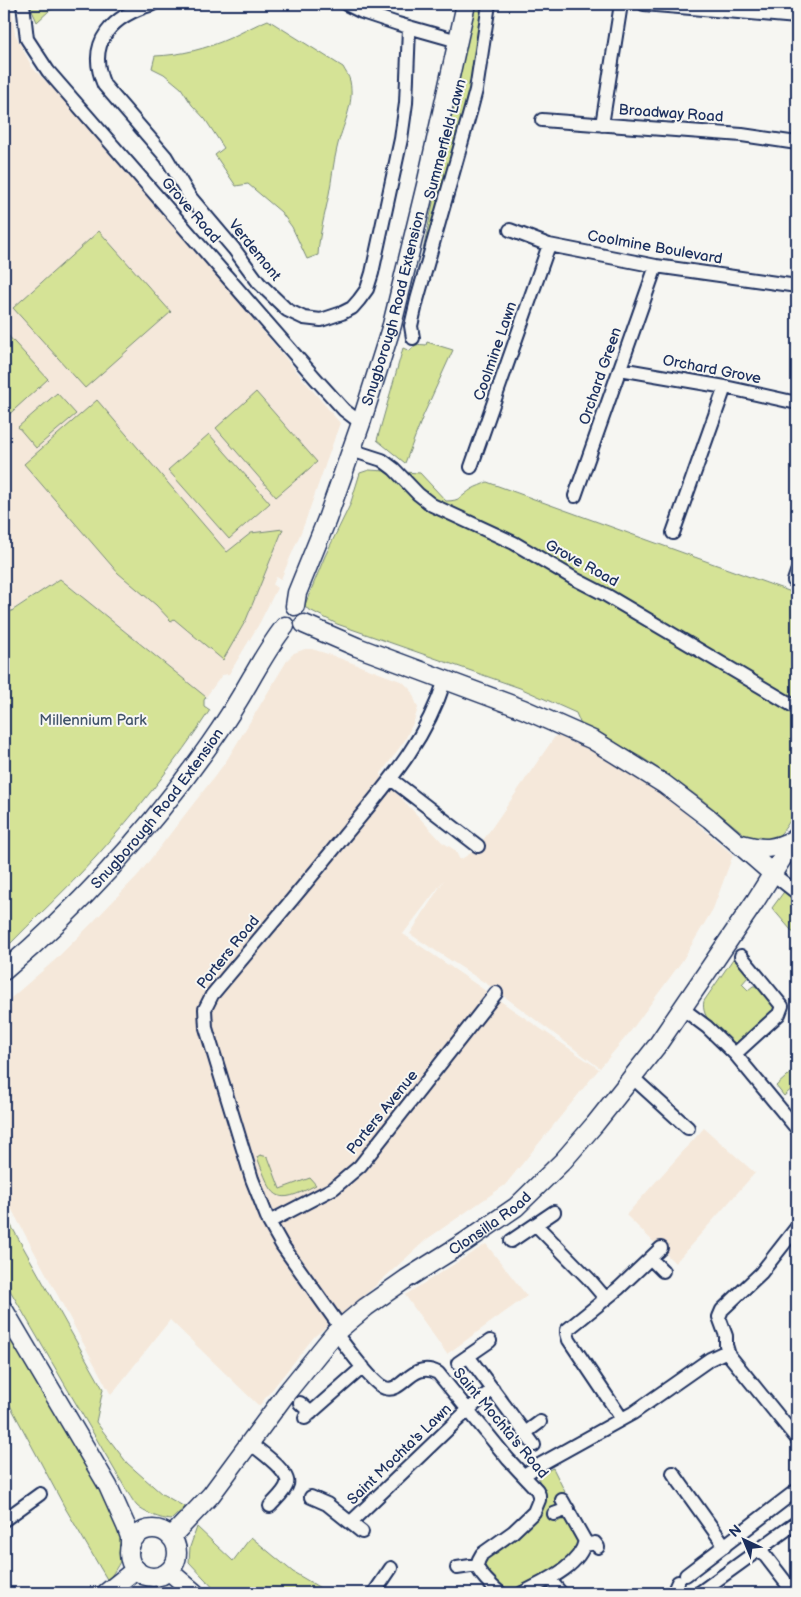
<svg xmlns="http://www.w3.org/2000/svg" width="801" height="1597" viewBox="0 0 801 1597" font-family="'Balsamiq Sans',sans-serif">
<rect width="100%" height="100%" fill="#f6f6f2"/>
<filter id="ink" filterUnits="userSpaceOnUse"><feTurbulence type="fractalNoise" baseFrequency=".02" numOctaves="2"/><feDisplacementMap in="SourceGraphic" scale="10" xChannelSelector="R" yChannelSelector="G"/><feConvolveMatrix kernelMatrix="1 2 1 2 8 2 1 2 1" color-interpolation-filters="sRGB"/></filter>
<g filter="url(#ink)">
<path fill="#f5e8da" d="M12,10L15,34L32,67L143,182L220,280L340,423L304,525L281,579L276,577L273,585L277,588L259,624L229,674L222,675L206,697L60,579L4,615V452L9,457L4,451V11Z
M305,649H312L331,655L403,682L411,690L418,708L414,721L405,740L380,775L442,842L455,850L460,860L477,849L556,735L591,750L635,774L666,796L733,855L713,909L682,961L630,1032L600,1068L493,988L410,934L444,880L403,934L599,1069L505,1185L427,1239L373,1288L314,1337L259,1406L170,1320L111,1395L4,1195V1004L55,960L93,922L139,874L225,763L288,659L294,653Z
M704,1128L755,1173L675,1263L626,1215Z
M486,1244L527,1296L447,1354L405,1295Z"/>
<path fill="#d5e396" stroke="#78897a" d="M29,4H72L50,10L37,22Z
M475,4H484L467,102L409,317Z
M710,4H797V11L720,4Z
M268,20L343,67C345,71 349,76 350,81C355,105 342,126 337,148C333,164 332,179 329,194C325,215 319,234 318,255L307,259L292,227L281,212L248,184L236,186L215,155L224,148L205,119L192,105L181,88L164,74L152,68L155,56C181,55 206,49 230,38C243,32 255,25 268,20Z
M99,231L171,312L85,388L13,308Z
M4,331L48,379L4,419Z
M427,342L453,350L423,416L405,463L377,440L403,348L410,351C415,344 417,344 426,345Z
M256,392L317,462L276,497L216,428Z
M57,393L76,414L36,448L18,427Z
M97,400L227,552L251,533L283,529L246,620L223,660L174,619L171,621L156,605L118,573L24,464Z
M209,434L270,503L229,539L168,470Z
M369,470L420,473L446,501C461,501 461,496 472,489C477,486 482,485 487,482L797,594V809C789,821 777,850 759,836L755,843L704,801L670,776L641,757L581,725L576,713L520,688L337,624L304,607L325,556L350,505L360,473Z
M60,579L206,697L204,700V706L210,710C176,762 137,811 95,858C66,890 34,919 4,950V616Z
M797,874V937L772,908Z
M735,956L748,974V977L742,984L748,990L753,986H759L775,1004L774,1011L742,1040L736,1043L730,1042C719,1031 700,1018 704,1001Z
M797,1067V1084L784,1096L776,1086Z
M260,1155L268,1157L280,1189L310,1178L316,1185C274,1207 273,1198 257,1157Z
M4,1213L103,1389L96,1422L127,1463L162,1494L185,1507L171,1520C161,1519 144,1513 137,1506C134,1503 131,1497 128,1493L4,1280Z
M4,1323L122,1525C125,1556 125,1555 108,1581L64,1506L4,1394Z
M553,1468L565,1492L558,1497L560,1503L557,1509L550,1514L556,1523L561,1520H566C570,1527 579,1537 578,1545C578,1561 527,1585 513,1593H508L484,1568C484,1564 485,1560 488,1557C491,1552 498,1549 503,1546C515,1537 526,1529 536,1518C540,1513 546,1505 545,1498C543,1482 528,1479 553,1468Z
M197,1527L233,1561L251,1537L293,1572L329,1593H218L189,1562L190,1547Z"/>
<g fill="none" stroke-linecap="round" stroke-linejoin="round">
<g stroke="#1b2f5e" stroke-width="16">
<path id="street" d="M23,4L27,39L48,71L316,379L344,410L361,423
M153,4C114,15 85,41 104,85L166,157L190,197L234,249L259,283L287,310L304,318L321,320L342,313L352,308L359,300L367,289L372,273L401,139L406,103L409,28
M346,4L362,12L398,24L458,41
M644,4L797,17
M542,120L742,135L797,143
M602,125L621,4
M510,230L549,245L656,266L797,286
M413,338L411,326L417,300L471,109L476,90L489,4
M620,369L725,387L797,403
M351,450L382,460L394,469L418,494L432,505L514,543L575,579L606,595L797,708
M471,467L549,245
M575,496L656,266
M673,533L725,387
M794,581L797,572
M391,779L478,846
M773,874L797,893
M683,1009L707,1027L735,1054L797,1129
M735,1054L779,1014L782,1006L741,956
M632,1077L688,1128
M269,1222L334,1188L360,1166L496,993
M536,1225L589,1279L606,1299
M797,1227L761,1273L722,1310L719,1317L726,1336V1345L729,1355L797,1439
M511,1241L554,1212
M651,1259L663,1271
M341,1328L282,1245L269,1222L252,1179L206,1028L205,1009L212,995C256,942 302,889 345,835C386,785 425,743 445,680
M335,1333C346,1345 372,1384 385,1388C403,1394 412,1359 438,1373L508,1459L537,1490L539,1495V1500L534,1512L513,1532L482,1554C480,1557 478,1561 477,1565C477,1572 494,1588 500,1593
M468,1356L534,1445
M458,1363L490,1341
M300,1403L311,1413
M305,1418L363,1367
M622,1419L569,1340L567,1333V1330L619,1288L661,1248
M525,1433L540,1422
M251,1444C259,1450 291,1473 287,1484C285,1492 275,1500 270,1506
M673,1473L725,1546
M524,1475L541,1464L633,1413L710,1359L727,1351
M311,1497L327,1504L362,1532
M554,1514L568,1509
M4,1520L40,1494
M351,1522L468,1410L493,1389
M585,1545L595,1543L598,1547
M760,1549L794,1593
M457,1568L477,1565
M686,1575L797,1490
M549,1579L561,1593
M374,1593L391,1568
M522,1593C543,1582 580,1567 585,1541L562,1500
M673,1593L678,1582
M699,1593L797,1522"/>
</g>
<g stroke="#1b2f5e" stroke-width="21">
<g id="secondary">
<path id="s1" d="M295,606L297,593L327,519L361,423L392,325L426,185L466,4"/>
<path d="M304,624L357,647L523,709L593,740L664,784L710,819L773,874"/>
<path d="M741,844C764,850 773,850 795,839"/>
<path id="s2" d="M4,971C82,905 151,828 210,744C225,723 239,700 252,677C262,660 272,642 285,626"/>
<path d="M4,1310L108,1486L126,1526L130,1537V1548"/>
<circle cx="153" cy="1553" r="24"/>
<path id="s3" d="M171,1537L211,1495L288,1391L335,1333L366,1307L406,1279L465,1242L516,1207L563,1161L595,1124L656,1047L756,900L797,835"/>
<path d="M169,1571L195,1593"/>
<path d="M106,1593L136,1569"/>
</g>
</g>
<use href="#street" stroke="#f6f6f2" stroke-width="12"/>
<use href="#secondary" stroke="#f6f6f2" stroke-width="18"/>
</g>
</g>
<g text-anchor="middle" stroke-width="4" stroke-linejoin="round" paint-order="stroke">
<g font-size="15" fill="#1b2f5e" stroke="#f6f6f2">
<text transform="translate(671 113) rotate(4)" y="5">Broadway Road</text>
<text transform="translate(445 139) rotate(-75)" y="5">Summerfield Lawn</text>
<text transform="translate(191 210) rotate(49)" y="5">Grove Road</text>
<text transform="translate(655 247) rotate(10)" y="5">Coolmine Boulevard</text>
<text transform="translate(255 250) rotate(51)" y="5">Verdemont</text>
<text dy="5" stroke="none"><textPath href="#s1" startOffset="314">Snugborough Road Extension</textPath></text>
<text transform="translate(495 351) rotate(-71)" y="5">Coolmine Lawn</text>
<text transform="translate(712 369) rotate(11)" y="5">Orchard Grove</text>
<text transform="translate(600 376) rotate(-71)" y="5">Orchard Green</text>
<text transform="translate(582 563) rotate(29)" y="5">Grove Road</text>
<text dy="5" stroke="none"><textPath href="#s2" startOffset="224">Snugborough Road Extension</textPath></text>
<text transform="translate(228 952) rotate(-51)" y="5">Porters Road</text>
<text transform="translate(382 1112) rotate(-51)" y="5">Porters Avenue</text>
<text dy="5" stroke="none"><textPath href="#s3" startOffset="452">Clonsilla Road</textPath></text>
<text transform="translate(501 1423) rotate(50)" y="5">Saint Mochta's Road</text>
<text transform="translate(399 1454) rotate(-44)" y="5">Saint Mochta's Lawn</text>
</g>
<g font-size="15" fill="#405369" stroke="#f6f6f2">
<text x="93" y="725">Millennium Park</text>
</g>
</g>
<rect width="801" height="1597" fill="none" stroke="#f6f6f2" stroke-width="20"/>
<rect x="10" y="10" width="781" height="1577" fill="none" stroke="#1b2f5e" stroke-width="2" filter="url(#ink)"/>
<g transform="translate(744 1540) rotate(316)" stroke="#f6f6f2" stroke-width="4" paint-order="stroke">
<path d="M0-4L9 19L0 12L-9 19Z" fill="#1b2f5e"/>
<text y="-8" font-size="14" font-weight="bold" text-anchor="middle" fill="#1b2f5e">N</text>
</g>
</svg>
